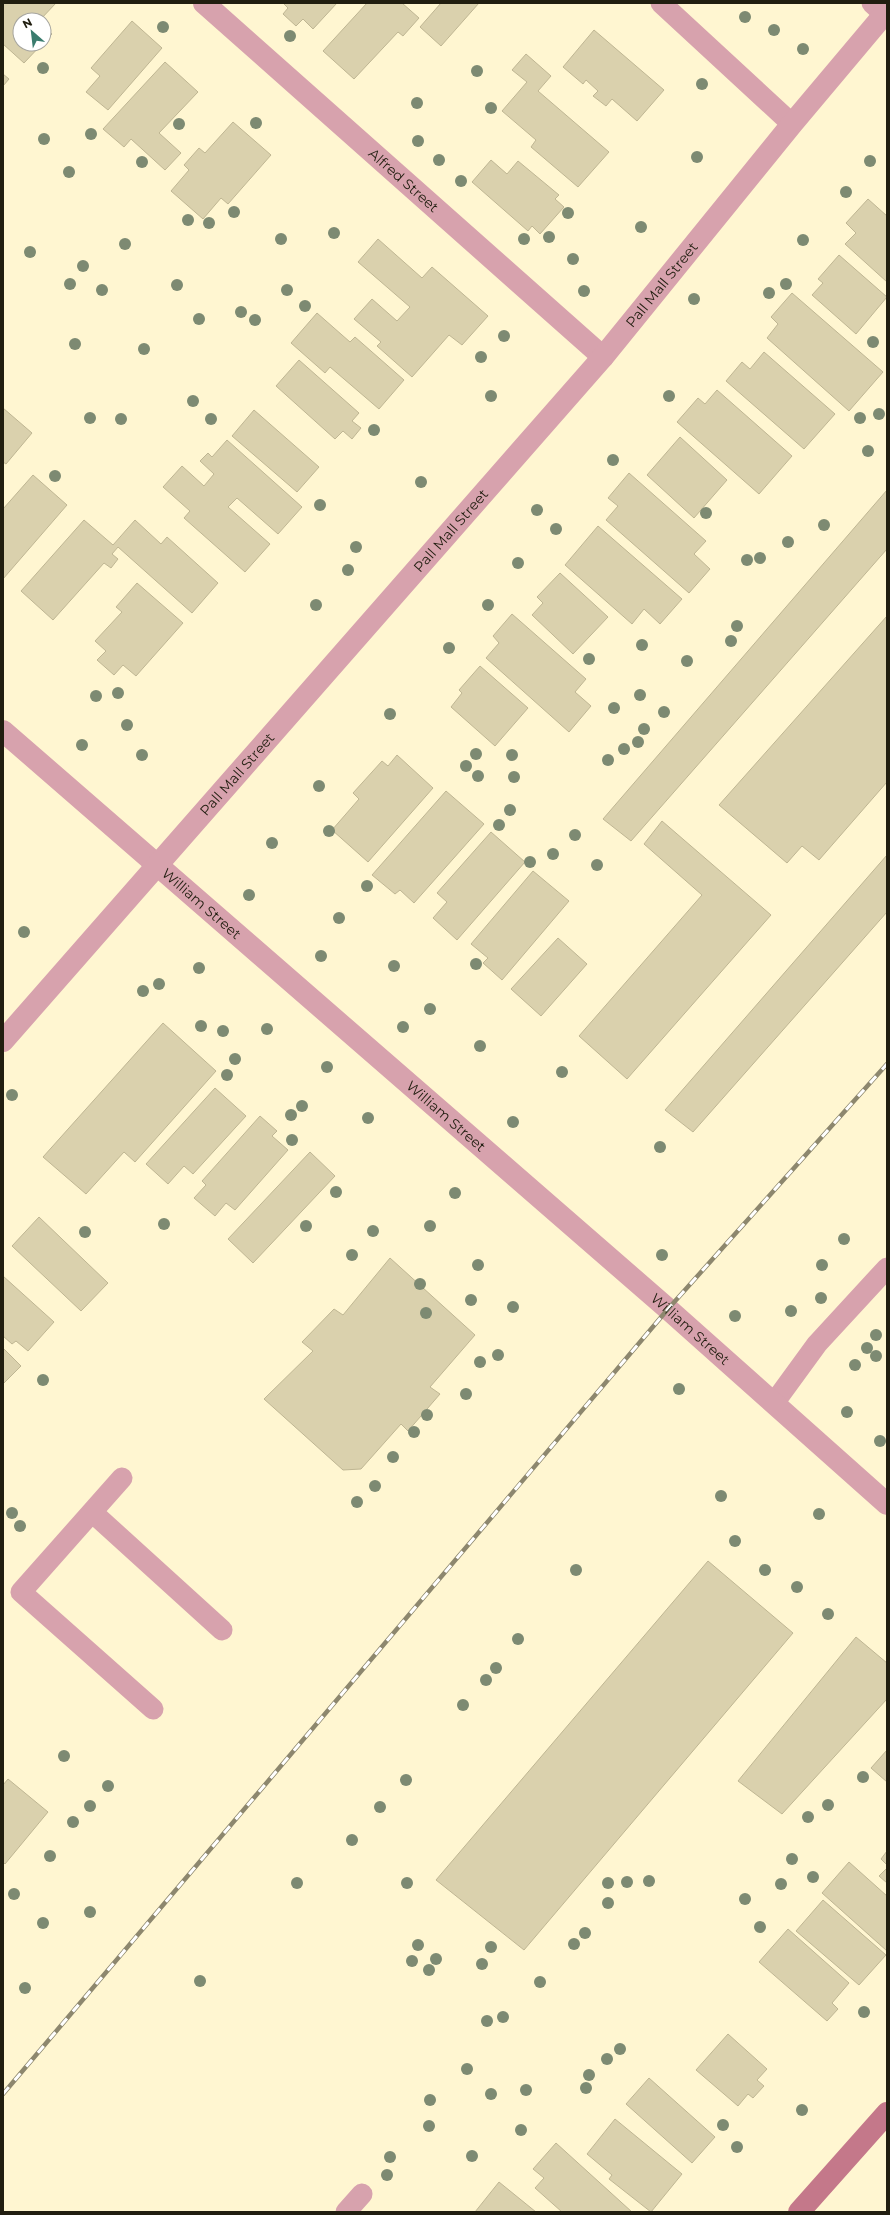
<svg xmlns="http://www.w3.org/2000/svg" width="890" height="2215" viewBox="0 0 890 2215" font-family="Montserrat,sans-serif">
<rect width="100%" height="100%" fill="#fff6d1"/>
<path fill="#dad1ad" stroke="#bfb693" d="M3,3H56L40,20H20V44H42L24,63L3,44Z
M283,3H337L313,29L303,19L296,26L283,14L288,8Z
M367,3H402L419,18L403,36L398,32L354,79L323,51Z
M441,3H479L441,46L420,27Z
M132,21L162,48L108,110L86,92L100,76L91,68Z
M44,27L52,34L44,42Z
M594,30L664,90L637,121L612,99L606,106L593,96L598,91L586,80L583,84L563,67Z
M526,54L551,76L538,91L609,152L578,187L531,147L536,140L502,111L527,82L512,70Z
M165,62L198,92L159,133L181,153L165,170L131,139L124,147L103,129Z
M3,74L9,79L3,86Z
M233,122L271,155L228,204L221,198L203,219L171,191L189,170L184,165L199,148L205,153Z
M491,160L507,174L518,161L559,195L555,199L564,207L540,234L532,226L528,231L472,182Z
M868,199L887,216V282L845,244L856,233L846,223Z
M378,239L422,278L432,267L488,316L462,345L449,335L412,377L377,346L381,342L354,319L372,299L397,321L410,307L358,262Z
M839,255L887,297L856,334L812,295L823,283L818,279Z
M792,293L883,372L849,411L767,338L778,324L771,317Z
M317,313L350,342L355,337L404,380L379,409L330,367L325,373L291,343Z
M764,352L835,414L804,449L726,381L742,362L750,369Z
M299,360L359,413L352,421L361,428L352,439L343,431L335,439L276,386Z
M717,390L792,456L759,494L677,422L698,398L705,404Z
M3,408L32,433L6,464L3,462Z
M254,410L319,467L297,492L232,436Z
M680,437L727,480L694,518L647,475Z
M227,440L302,507L278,534L237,498L228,507L270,544L245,572L184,518L190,511L163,487L182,466L204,486L214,474L200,461L208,453L212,457Z
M629,473L706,541L694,554L710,569L689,593L606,520L618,506L608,498Z
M33,475L67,505L3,579V509Z
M887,490V549L631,841L603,819Z
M84,520L113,545L135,520L161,544L167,537L218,583L192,613L118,547L112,554L118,559L111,568L104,563L53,620L21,591Z
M598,526L682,599L660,624L644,609L632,624L565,565Z
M560,573L608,617L573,654L532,615L543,603L537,597Z
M137,583L183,623L136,676L123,665L114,675L97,660L106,651L95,641L122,612L116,607Z
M512,614L586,679L575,692L591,706L569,732L486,658L499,643L493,636Z
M887,616V782L819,860L802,846L787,863L719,805Z
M480,666L528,708L495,746L451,707L462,693L459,690Z
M397,755L433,788L368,862L332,830L359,799L353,793L382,761L388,766Z
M446,791L484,824L414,903L400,890L395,894L372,875Z
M662,821L771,915L627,1079L579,1036L702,895L644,844Z
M491,832L525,862L457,940L433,918L447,902L437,893Z
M887,855V912L693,1132L665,1110Z
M533,871L569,901L502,980L483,963L488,958L471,944Z
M558,938L587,964L541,1016L511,989Z
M163,1023L216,1071L135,1162L124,1152L86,1194L43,1157Z
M215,1088L246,1116L193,1174L184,1166L168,1184L146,1164Z
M260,1116L277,1131L272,1136L288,1150L235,1210L226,1203L215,1216L194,1198L206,1185L202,1181Z
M310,1152L335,1176L253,1263L228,1239Z
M39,1217L108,1283L81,1311L12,1246Z
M390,1258L475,1335L430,1387L440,1394L408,1431L401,1424L361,1469L343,1470L264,1399L313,1351L302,1342L334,1309L343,1315Z
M3,1276L54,1322L28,1351L16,1341L12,1344L3,1336Z
M3,1348L21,1366L3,1384Z
M708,1561L793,1633L524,1950L436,1880Z
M856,1637L887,1663V1699L782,1814L738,1781Z
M887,1750V1782L871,1768Z
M8,1779L48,1812L5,1864L3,1862V1785Z
M887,1851V1865L881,1859Z
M849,1862L887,1896V1951L822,1893Z
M887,1868V1883L879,1876Z
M823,1900L886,1955L859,1985L796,1931Z
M788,1929L849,1983L832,2003L838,2009L827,2021L759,1962Z
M728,2034L767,2069L757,2080L764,2086L753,2098L748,2094L738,2106L696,2070Z
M649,2078L715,2137L692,2163L626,2104Z
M615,2119L682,2174L651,2212L609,2179L612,2175L587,2154Z
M556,2143L632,2212H562L535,2188L544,2178L533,2169Z
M499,2182L536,2212H475Z"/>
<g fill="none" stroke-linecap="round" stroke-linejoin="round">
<path stroke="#d7a2ad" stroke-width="21" d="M661,3L792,124
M872,3L884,14
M774,1403L817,1344L887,1268
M122,1478L21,1592L153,1709
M92,1512L222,1630
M346,2212L362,2194"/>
<g stroke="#d7a2ad" stroke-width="22">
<path id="s1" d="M204,3L603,357"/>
<path id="s2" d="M3,731L668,1309L887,1504"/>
<path id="s3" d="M3,1041L603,357L792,124L887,11"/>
</g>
<path stroke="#c4788a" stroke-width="22" d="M799,2212L887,2113"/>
<g stroke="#8d876e" stroke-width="4.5">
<path id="rail" d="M3,2094L668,1309L887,1064"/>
</g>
<use href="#rail" stroke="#fff" stroke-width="3" stroke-dasharray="9" stroke-linecap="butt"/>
</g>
<g fill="#7d8a72">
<circle cx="745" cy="17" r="6"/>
<circle cx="163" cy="27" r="6"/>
<circle cx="774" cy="30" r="6"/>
<circle cx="290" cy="36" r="6"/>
<circle cx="803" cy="49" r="6"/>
<circle cx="43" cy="68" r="6"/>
<circle cx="477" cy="71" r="6"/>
<circle cx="702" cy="84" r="6"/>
<circle cx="417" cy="103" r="6"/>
<circle cx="491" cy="108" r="6"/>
<circle cx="256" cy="123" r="6"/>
<circle cx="179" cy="124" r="6"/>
<circle cx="91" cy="134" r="6"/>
<circle cx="44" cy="139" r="6"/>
<circle cx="418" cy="141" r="6"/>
<circle cx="697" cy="157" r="6"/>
<circle cx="439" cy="160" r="6"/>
<circle cx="870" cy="161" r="6"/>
<circle cx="142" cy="162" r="6"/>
<circle cx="69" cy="172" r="6"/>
<circle cx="461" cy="181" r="6"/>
<circle cx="846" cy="192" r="6"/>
<circle cx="234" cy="212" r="6"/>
<circle cx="568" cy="213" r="6"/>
<circle cx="188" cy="220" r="6"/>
<circle cx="209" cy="223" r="6"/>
<circle cx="641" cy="227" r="6"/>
<circle cx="334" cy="233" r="6"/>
<circle cx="549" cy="237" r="6"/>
<circle cx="281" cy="239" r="6"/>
<circle cx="524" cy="239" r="6"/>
<circle cx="803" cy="240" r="6"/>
<circle cx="125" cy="244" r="6"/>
<circle cx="30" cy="252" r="6"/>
<circle cx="573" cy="259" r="6"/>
<circle cx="83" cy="266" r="6"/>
<circle cx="70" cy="284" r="6"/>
<circle cx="786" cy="284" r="6"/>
<circle cx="177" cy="285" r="6"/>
<circle cx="102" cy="290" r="6"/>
<circle cx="287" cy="290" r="6"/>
<circle cx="584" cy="291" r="6"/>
<circle cx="769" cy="293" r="6"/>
<circle cx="694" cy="299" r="6"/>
<circle cx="305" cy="306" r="6"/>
<circle cx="241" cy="312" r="6"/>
<circle cx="199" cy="319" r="6"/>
<circle cx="255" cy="320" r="6"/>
<circle cx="504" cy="336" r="6"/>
<circle cx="873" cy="342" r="6"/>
<circle cx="75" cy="344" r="6"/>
<circle cx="144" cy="349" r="6"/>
<circle cx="481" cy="357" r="6"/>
<circle cx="491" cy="396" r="6"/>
<circle cx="669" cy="396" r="6"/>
<circle cx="193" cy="401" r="6"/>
<circle cx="879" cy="414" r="6"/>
<circle cx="90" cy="418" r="6"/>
<circle cx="860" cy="418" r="6"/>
<circle cx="121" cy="419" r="6"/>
<circle cx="211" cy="419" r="6"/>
<circle cx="374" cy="430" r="6"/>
<circle cx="868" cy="451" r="6"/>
<circle cx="613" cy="460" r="6"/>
<circle cx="55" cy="476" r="6"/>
<circle cx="421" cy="482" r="6"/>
<circle cx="320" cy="505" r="6"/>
<circle cx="537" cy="510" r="6"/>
<circle cx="706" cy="513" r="6"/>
<circle cx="824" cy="525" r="6"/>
<circle cx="556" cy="529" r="6"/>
<circle cx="788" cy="542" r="6"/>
<circle cx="356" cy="547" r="6"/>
<circle cx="760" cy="558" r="6"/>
<circle cx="747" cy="560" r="6"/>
<circle cx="518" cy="563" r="6"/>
<circle cx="348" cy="570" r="6"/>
<circle cx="316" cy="605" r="6"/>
<circle cx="488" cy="605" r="6"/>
<circle cx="737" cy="626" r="6"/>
<circle cx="731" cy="641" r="6"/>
<circle cx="642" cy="645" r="6"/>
<circle cx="449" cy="648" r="6"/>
<circle cx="589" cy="659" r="6"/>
<circle cx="687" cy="661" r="6"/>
<circle cx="118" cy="693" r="6"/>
<circle cx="640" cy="695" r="6"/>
<circle cx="96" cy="696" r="6"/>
<circle cx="614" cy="708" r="6"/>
<circle cx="664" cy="712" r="6"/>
<circle cx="390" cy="714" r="6"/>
<circle cx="127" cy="725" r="6"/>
<circle cx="644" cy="729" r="6"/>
<circle cx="638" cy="742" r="6"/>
<circle cx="82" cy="745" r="6"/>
<circle cx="624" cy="749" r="6"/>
<circle cx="476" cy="754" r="6"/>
<circle cx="142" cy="755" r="6"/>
<circle cx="512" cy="755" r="6"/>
<circle cx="608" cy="760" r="6"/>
<circle cx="466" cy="766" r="6"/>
<circle cx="478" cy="776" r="6"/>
<circle cx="514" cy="777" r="6"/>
<circle cx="319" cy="786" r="6"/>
<circle cx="510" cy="810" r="6"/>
<circle cx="499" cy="825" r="6"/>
<circle cx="329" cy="831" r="6"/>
<circle cx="575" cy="835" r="6"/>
<circle cx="272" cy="843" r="6"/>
<circle cx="553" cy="854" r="6"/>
<circle cx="530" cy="862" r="6"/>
<circle cx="597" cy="865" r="6"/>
<circle cx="367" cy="886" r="6"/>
<circle cx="249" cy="895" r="6"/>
<circle cx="339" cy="918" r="6"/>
<circle cx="24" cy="932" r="6"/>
<circle cx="321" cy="956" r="6"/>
<circle cx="476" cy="964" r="6"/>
<circle cx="394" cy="966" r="6"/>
<circle cx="199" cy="968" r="6"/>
<circle cx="159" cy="984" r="6"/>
<circle cx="143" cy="991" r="6"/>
<circle cx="430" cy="1009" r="6"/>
<circle cx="201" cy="1026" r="6"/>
<circle cx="403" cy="1027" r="6"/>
<circle cx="267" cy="1029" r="6"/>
<circle cx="223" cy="1031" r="6"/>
<circle cx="480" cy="1046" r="6"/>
<circle cx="235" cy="1059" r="6"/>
<circle cx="327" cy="1067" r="6"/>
<circle cx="562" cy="1072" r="6"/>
<circle cx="227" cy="1075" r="6"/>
<circle cx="12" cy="1095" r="6"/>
<circle cx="302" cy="1106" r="6"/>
<circle cx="291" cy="1115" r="6"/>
<circle cx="368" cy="1118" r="6"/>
<circle cx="513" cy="1122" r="6"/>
<circle cx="292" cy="1140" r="6"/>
<circle cx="660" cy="1147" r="6"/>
<circle cx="336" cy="1192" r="6"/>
<circle cx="455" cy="1193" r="6"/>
<circle cx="164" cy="1224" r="6"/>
<circle cx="306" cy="1226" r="6"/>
<circle cx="430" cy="1226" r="6"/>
<circle cx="373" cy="1231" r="6"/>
<circle cx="85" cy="1232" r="6"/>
<circle cx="844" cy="1239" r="6"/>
<circle cx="352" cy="1255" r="6"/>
<circle cx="662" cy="1255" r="6"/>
<circle cx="478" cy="1265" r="6"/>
<circle cx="822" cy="1265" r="6"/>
<circle cx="420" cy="1284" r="6"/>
<circle cx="821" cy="1298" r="6"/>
<circle cx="471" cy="1300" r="6"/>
<circle cx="513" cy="1307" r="6"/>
<circle cx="791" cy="1311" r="6"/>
<circle cx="426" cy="1313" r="6"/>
<circle cx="735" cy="1316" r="6"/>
<circle cx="876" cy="1335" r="6"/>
<circle cx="867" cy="1348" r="6"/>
<circle cx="498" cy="1355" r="6"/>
<circle cx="876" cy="1356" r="6"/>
<circle cx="480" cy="1362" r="6"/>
<circle cx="855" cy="1365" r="6"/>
<circle cx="43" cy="1380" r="6"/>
<circle cx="679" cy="1389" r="6"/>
<circle cx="466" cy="1394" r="6"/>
<circle cx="847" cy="1412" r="6"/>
<circle cx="427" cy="1415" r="6"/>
<circle cx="414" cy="1432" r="6"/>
<circle cx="880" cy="1441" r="6"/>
<circle cx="393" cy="1457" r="6"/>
<circle cx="375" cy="1486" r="6"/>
<circle cx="721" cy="1496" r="6"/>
<circle cx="357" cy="1502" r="6"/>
<circle cx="12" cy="1513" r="6"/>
<circle cx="819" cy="1514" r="6"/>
<circle cx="20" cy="1526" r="6"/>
<circle cx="735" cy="1541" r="6"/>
<circle cx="576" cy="1570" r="6"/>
<circle cx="765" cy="1570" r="6"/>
<circle cx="797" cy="1587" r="6"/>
<circle cx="828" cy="1614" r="6"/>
<circle cx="518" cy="1639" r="6"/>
<circle cx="496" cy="1668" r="6"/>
<circle cx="486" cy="1680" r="6"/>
<circle cx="463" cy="1705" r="6"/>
<circle cx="64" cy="1756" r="6"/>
<circle cx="863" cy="1777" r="6"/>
<circle cx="406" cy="1780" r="6"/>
<circle cx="108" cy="1786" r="6"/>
<circle cx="828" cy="1805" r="6"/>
<circle cx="90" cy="1806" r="6"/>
<circle cx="380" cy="1807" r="6"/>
<circle cx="808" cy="1817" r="6"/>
<circle cx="73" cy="1822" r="6"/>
<circle cx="352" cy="1840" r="6"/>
<circle cx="50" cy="1856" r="6"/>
<circle cx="792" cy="1859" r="6"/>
<circle cx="813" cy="1877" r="6"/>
<circle cx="649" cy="1881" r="6"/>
<circle cx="627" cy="1882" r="6"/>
<circle cx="297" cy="1883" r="6"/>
<circle cx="407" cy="1883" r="6"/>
<circle cx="608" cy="1883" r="6"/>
<circle cx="781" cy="1884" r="6"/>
<circle cx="14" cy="1894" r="6"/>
<circle cx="745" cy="1899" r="6"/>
<circle cx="608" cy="1903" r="6"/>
<circle cx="90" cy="1912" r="6"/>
<circle cx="43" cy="1923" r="6"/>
<circle cx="760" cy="1927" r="6"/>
<circle cx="585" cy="1933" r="6"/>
<circle cx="574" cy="1944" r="6"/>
<circle cx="418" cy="1945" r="6"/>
<circle cx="491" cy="1947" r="6"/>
<circle cx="436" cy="1959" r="6"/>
<circle cx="412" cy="1961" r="6"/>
<circle cx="482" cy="1964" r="6"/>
<circle cx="429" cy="1970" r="6"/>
<circle cx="200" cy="1981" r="6"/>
<circle cx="540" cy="1982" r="6"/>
<circle cx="25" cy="1988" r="6"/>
<circle cx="864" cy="2012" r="6"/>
<circle cx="503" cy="2017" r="6"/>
<circle cx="487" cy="2021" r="6"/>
<circle cx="620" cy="2049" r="6"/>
<circle cx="607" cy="2059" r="6"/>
<circle cx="467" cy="2069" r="6"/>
<circle cx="589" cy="2075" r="6"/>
<circle cx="586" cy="2088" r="6"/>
<circle cx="526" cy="2090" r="6"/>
<circle cx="491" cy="2094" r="6"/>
<circle cx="430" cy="2100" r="6"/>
<circle cx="802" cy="2110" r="6"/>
<circle cx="723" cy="2125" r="6"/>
<circle cx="429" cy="2126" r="6"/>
<circle cx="521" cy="2130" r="6"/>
<circle cx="737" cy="2147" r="6"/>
<circle cx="472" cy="2156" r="6"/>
<circle cx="390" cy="2157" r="6"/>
<circle cx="387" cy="2175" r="6"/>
</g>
<g text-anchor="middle" stroke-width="3.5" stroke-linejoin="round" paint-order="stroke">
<g font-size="14" fill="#211e10" stroke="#fff">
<text dy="5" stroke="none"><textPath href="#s1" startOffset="267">Alfred Street</textPath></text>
<text dy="5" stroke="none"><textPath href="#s3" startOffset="1003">Pall Mall Street</textPath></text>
<text dy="5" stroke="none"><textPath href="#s3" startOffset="679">Pall Mall Street</textPath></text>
<text dy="5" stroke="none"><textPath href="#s3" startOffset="355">Pall Mall Street</textPath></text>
<text dy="5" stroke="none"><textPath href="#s2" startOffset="263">William Street</textPath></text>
<text dy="5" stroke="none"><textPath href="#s2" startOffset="587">William Street</textPath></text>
<text dy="5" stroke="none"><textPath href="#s2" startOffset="911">William Street</textPath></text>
</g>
</g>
<rect width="890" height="2215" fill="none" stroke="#211e10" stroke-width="8"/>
<g transform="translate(32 32) rotate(332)"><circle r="19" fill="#ffffff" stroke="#a6a59f"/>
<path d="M0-3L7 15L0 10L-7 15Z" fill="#3a7c6e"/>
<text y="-6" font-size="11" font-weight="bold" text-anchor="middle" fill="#211e10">N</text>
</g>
</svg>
